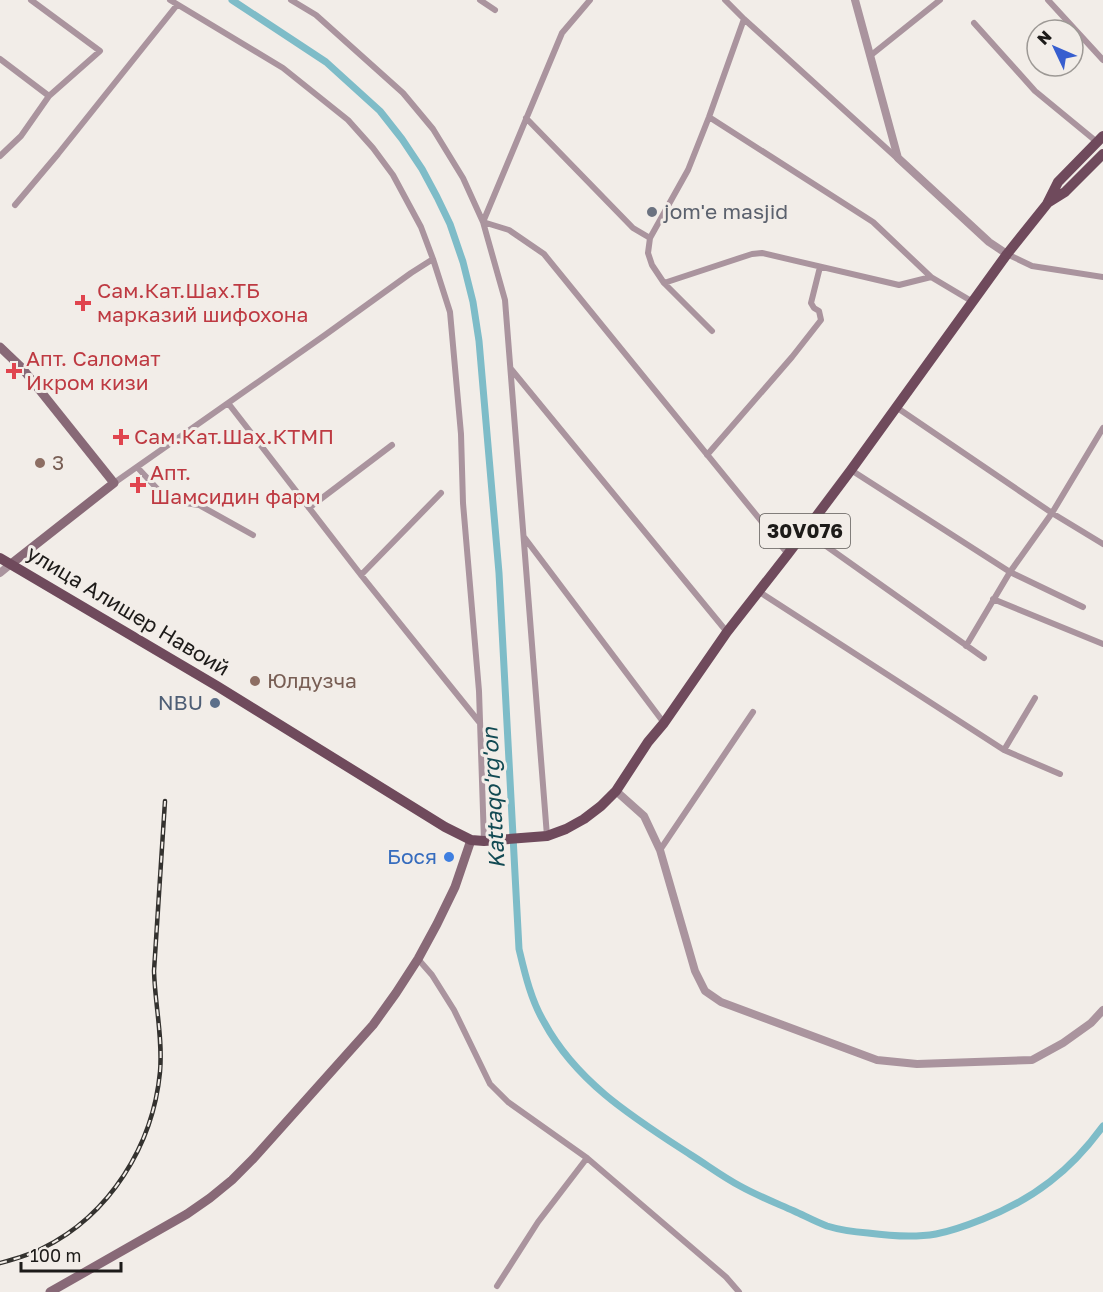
<svg xmlns="http://www.w3.org/2000/svg" width="1103" height="1292" viewBox="0 0 1103 1292" font-family="'Golos Text',sans-serif">
<rect width="100%" height="100%" fill="#f2ede8"/>
<g fill="none" stroke-linecap="round" stroke-linejoin="round">
<path stroke="#7ebcc8" stroke-width="7" d="M232,0L326,62L380,111L402,139L422,169L437,197L450,224L463,262L473,302L479,341L499,573L519,949C525,974 531,1000 544,1022C577,1083 634,1118 691,1155C707,1165 723,1177 740,1186C758,1196 776,1203 794,1211C805,1216 816,1222 827,1226C840,1230 854,1232 868,1233C890,1236 913,1238 936,1234C952,1231 968,1225 983,1219C1034,1199 1071,1170 1103,1126"/>
<path stroke="#aa949e" stroke-width="6" d="M170,0L283,68L348,120L373,148L393,175L421,227L433,259L450,312L461,434L463,503L479,691L484,841
M291,0L316,15L403,93L433,129L463,178L483,222L505,300L547,836
M480,0L495,10
M590,0L562,33L483,222L509,230L544,254L788,554
M725,0L744,19L897,158
M1048,0L1103,60
M974,23L1035,91L1097,142
M870,56L940,0
M0,59L49,96
M709,117L873,222L931,277
M526,118L633,228L650,238
M0,156L21,136L49,96L100,51L31,0
M15,205L58,154L177,5
M1007,254L1032,266L1103,277
M664,283L752,254L762,253L899,285L931,277L973,302
M712,331L664,283L652,265L648,253L650,238L688,170L709,117L744,19
M511,369L727,632
M228,403L361,575L480,723
M896,407L1052,513L1103,544
M707,455L792,357L821,320L819,311L814,308L811,303L820,267
M137,467L162,494L178,502L199,505L253,535
M851,470L1010,572L1083,607
M114,483L325,335L411,273L433,259
M309,508L392,445
M805,531L984,658
M524,537L664,723
M361,575L441,493
M758,591L1004,750L1060,774
M993,599L1103,644
M966,646L1010,572L1052,513L1103,428
M1004,750L1035,698
M660,850L753,712
M418,959L432,975L454,1010L490,1084L508,1102L587,1158L726,1277L739,1292
M497,1286L538,1222L587,1158"/>
<path stroke="#aa949e" stroke-width="8" d="M855,0L898,158L989,242L1007,254
M0,573L11,564
M616,791L644,816L660,850L695,971L705,991L721,1002L877,1060L917,1064L1032,1060L1063,1043L1091,1023L1103,1010"/>
<path stroke="#886977" stroke-width="9" d="M0,347L22,368L114,483L11,564
M50,1292L187,1214L210,1198L232,1180L253,1159L373,1025L396,993L418,959L437,924L455,887L471,840"/>
<path stroke="#6f4a5c" stroke-width="10" d="M1049,202L1065,192L1103,154
M0,558L217,686L445,827L471,840L484,841L547,836L566,829L584,819L601,806L616,791L648,742L664,723L727,632L788,554L851,470L1007,254L1047,204L1058,182L1103,136"/>
<g stroke="#34322f" stroke-width="4.5">
<path id="rail" d="M0,1263C15,1259 30,1255 43,1248C110,1215 153,1145 160,1072C163,1038 155,1005 154,971L165,801"/>
</g>
<use href="#rail" stroke="#f2ede8" stroke-width="2" stroke-dasharray="7" stroke-linecap="butt"/>
</g>
<circle fill="#6b7280" stroke="#f2ede8" stroke-width="2" cx="652" cy="212" r="6"/>
<g fill="#e0444e" stroke="#f2ede8" stroke-width="2">
<path d="M80 294h6v6h6v6h-6v6h-6v-6h-6v-6h6z"/>
<path d="M11 362h6v6h6v6h-6v6h-6v-6h-6v-6h6z"/>
<path d="M118 428h6v6h6v6h-6v6h-6v-6h-6v-6h6z"/>
<path d="M135 476h6v6h6v6h-6v6h-6v-6h-6v-6h6z"/>
</g>
<g fill="#8d6e63" stroke="#f2ede8" stroke-width="2">
<circle cx="40" cy="463" r="6"/>
<circle cx="255" cy="681" r="6"/>
</g>
<circle fill="#5c6f8a" stroke="#f2ede8" stroke-width="2" cx="215" cy="703" r="6"/>
<circle fill="#3f7fe0" stroke="#f2ede8" stroke-width="2" cx="449" cy="857" r="6"/>
<g text-anchor="middle" stroke-width="6" stroke-linejoin="round" paint-order="stroke">
<rect fill="#f2ede8" stroke="#5d5a57" stroke-width="1.5" x="760" y="514" width="90" height="34" rx="4.5"/>
<g font-size="20" font-weight="bold" fill="#1d1b19">
<text x="805" y="538">30V076</text>
</g>
<g font-size="21" fill="#5b616d" stroke="#f2ede8" text-anchor="start">
<text x="664" y="219">jom'e masjid</text>
</g>
<g font-size="21" fill="#be3a42" stroke="#f2ede8" text-anchor="start">
<text x="97" y="298">Сам.Кат.Шах.ТБ<tspan x="97" dy="24">марказий шифохона</tspan></text>
<text x="26" y="366">Апт. Саломат<tspan x="26" dy="24">Икром кизи</tspan></text>
<text x="134" y="444">Сам.Кат.Шах.КТМП</text>
<text x="150" y="480">Апт.<tspan x="150" dy="24">Шамсидин фарм</tspan></text>
</g>
<g font-size="21" fill="#785e54" stroke="#f2ede8" text-anchor="start">
<text x="52" y="470">3</text>
<text x="267" y="688">Юлдузча</text>
</g>
<g font-size="21" fill="#1d1b19" stroke="#f2ede8">
<text transform="translate(128 611) rotate(31)" y="7">улица Алишер Навоий</text>
</g>
<g font-size="21" fill="#4e5e75" stroke="#f2ede8" text-anchor="end">
<text x="203" y="710">NBU</text>
</g>
<g font-size="21" fill="#366cbe" stroke="#f2ede8" text-anchor="end">
<text x="437" y="864">Бося</text>
</g>
<g font-size="22" font-style="italic" fill="#124a53" stroke="#f2ede8">
<text transform="translate(493 798) rotate(-93)" y="8">Kattaqo'rg'on</text>
</g>
</g>
<g transform="translate(1055 48) rotate(314)"><circle r="28" fill="#f2ede8" stroke="#9d9995" stroke-width="1.5"/>
<path d="M0-4.5L10 22L0 15L-10 22Z" fill="#375ecf"/>
<text y="-9" font-size="16" font-weight="bold" text-anchor="middle" fill="#1d1b19">N</text>
</g>
<path d="M21 1262v9h100v-9" fill="none" stroke="#1d1b19" stroke-width="3"/>
<text x="30" y="1262" font-size="18" fill="#1d1b19" stroke="#f2ede8" stroke-width="4.5" paint-order="stroke">100 m</text>
</svg>
